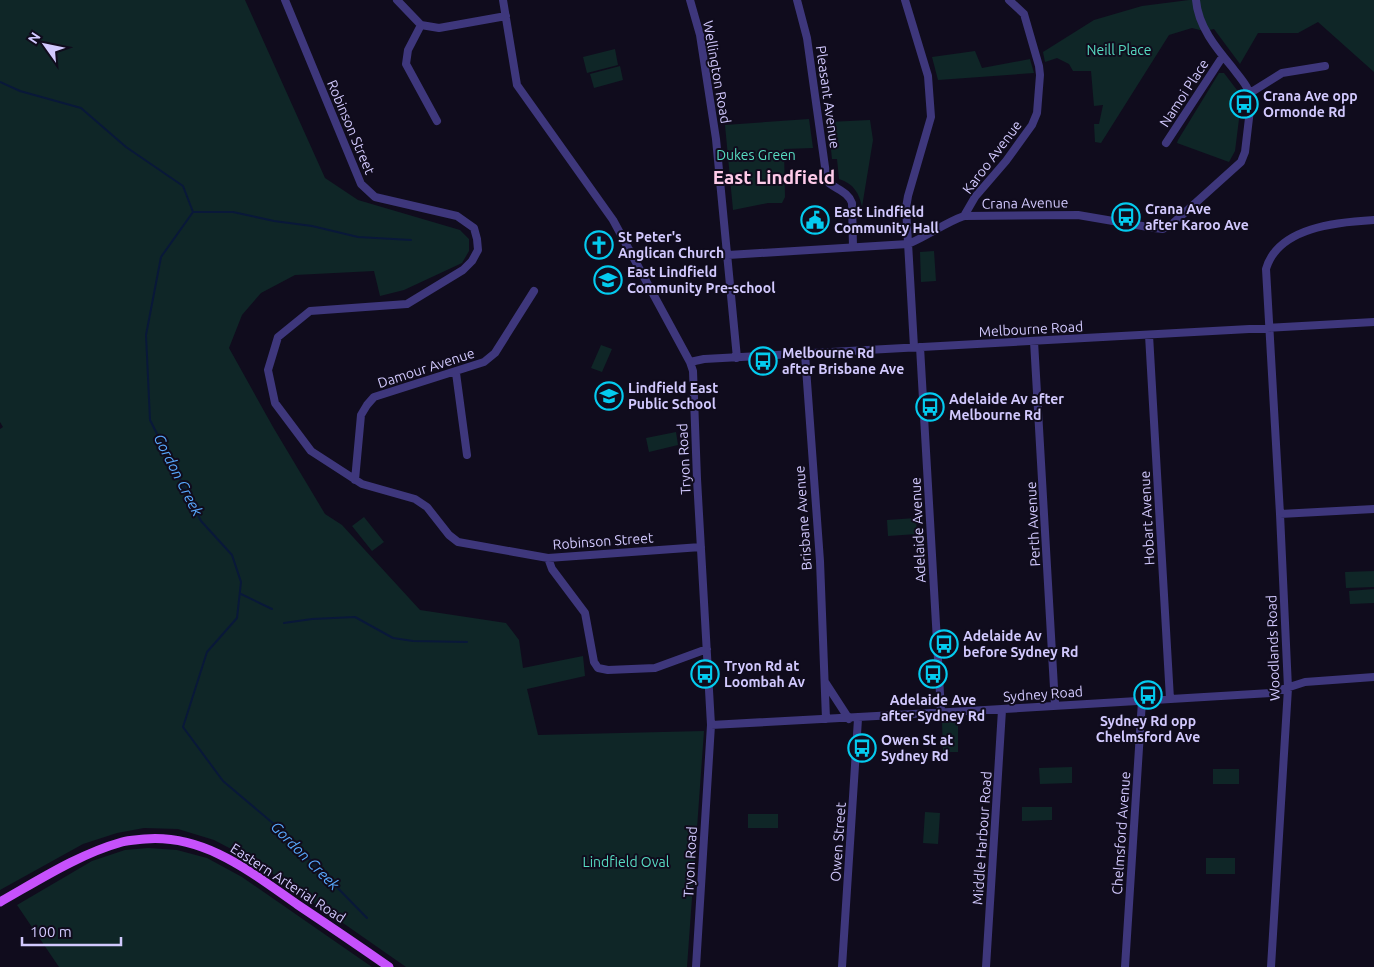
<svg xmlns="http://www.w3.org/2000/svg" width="1374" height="967" viewBox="0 0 1374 967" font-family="Ubuntu,sans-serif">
<rect width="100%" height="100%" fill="#100c1d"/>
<path fill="#0f2627" d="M0,0H245L325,178L358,200L460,230L469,239V251L462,263L404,290L380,296L374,271L295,275L261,293L242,315L229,348L273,427L325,514L342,525L420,610L506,623L519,640L523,668L583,656L585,676L527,689L538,735L704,731L687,967H406L254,861L214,840L178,829L144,828L117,833L83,844L0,890V429L3,427L0,422Z
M1189,0H1374V72L1318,22L1298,33H1258L1240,64L1214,29L1204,31L1192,28L1169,35L1101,143L1095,142L1094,124H1099L1103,105L1094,106L1091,71H1073L1069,64L1057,58L1045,62L1043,52L1094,20L1142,6Z
M615,49L618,65L587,73L583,57Z
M975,51L982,68L1030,59L1034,73L938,80L932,57Z
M620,66L623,80L594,88L590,74Z
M1219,73H1224L1240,94L1241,103L1235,151L1229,162L1177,143L1178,140Z
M809,119L813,148L784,149L785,197L782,203H768L733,210L725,125Z
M870,120L873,140L862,207C859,193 854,184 839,179L837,159H832L828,122Z
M934,251L936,281L921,282L920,252Z
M601,345L612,349L602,372L591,368Z
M676,432L678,445L649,452L646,438Z
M364,517L384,542L372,551L352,526Z
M916,518L917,534L888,536L887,520Z
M1374,571V587L1346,588L1345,572Z
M1374,589V603L1350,604L1349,591Z
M958,721V752H943L942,722Z
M1072,767V783L1040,784L1039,768Z
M1213,769H1239V784H1213Z
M1022,807H1052V820L1022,821Z
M925,812L940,813L938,844L923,843Z
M748,814H778V828H748Z
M148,848L177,850L207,858L242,877L372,967H59L17,905L92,861L125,850Z
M1235,858V874H1206V858Z"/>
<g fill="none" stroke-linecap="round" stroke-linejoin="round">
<path stroke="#091839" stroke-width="2" d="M0,82L20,91L81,108L126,147L183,186L193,212L161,257L146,335L150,420L201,521L232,555L241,582L237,618L207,652L183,727L223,781L281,830L367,918
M193,212H233L274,221L312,226L358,237L411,240
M241,594L272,609
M284,623L312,619L355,617L393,638L413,641L467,642"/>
<path stroke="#3e377c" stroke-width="8" d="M285,0L361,184L375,197L457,216L474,228L477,239L478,250L472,261L463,270L407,304L310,311L278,337L268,370L275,403L311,451L362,484L415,499L427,507L449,535L458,542L548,558L701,547
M397,0L421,25L439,28L506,16
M503,0L517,85L613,220L690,362L693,371L697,479L711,725L696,967
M690,0L700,35L716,139L737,358
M797,0L807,38L826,174L829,183C838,190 848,192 852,203L853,247
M905,0L928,76L931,117L908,196L906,208L914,347
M421,25L408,50L406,64L437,121
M1250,93L1282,73L1325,66
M1166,143L1223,56
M964,216L975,197L1006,161L1032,125L1037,113L1040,75L1039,66L1024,14L1009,0
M728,255L908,244C928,236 944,223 964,216L1078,215L1154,228L1163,229L1171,225L1241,162L1245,152L1251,101C1250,87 1240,78 1232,67C1216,48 1198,26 1196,0
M1149,335L1170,699
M1034,341L1055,705
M920,347L941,711
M805,354L820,561L826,719
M690,362L704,359L1374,322
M456,373L467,455
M355,480L361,415L367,405L374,397L484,362L495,353L534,291
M1280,514L1374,509
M548,558L552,569L585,613L594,662L598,668L608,670L655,668L707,649
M825,682L849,719
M711,725C898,716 1084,704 1271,693L1305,682L1374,677
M842,967L858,719
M986,967L1002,710
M1125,967L1142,701
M1271,967L1288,688L1280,514L1266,269C1278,227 1338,222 1374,220"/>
<path stroke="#c651fc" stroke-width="9" d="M0,902C39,880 79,854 122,842C129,840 137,840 145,839C205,834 252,873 298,905C328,925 359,946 389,967"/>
</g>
<defs>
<g id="bus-ring" transform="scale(1.4375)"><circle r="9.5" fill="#100c1d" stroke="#04cbef" stroke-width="1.5"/><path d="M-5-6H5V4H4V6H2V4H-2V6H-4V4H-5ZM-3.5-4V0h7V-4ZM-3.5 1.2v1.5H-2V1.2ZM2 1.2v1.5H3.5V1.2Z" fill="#04cbef"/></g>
<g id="civic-ring" transform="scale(1.4375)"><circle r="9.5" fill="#100c1d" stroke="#04cbef" stroke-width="1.5"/><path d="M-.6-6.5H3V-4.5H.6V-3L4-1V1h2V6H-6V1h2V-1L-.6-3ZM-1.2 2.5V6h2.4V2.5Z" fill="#04cbef"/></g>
<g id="church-ring" transform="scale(1.4375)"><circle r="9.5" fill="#100c1d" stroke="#04cbef" stroke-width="1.5"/><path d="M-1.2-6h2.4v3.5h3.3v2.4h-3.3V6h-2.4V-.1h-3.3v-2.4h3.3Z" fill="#04cbef"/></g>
<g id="school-ring" transform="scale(1.4375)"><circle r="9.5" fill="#100c1d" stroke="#04cbef" stroke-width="1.5"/><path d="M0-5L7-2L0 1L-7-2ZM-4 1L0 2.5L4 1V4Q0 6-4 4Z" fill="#04cbef"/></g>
</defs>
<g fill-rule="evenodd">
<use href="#bus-ring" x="1244" y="104"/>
<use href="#bus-ring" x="1126" y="217"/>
<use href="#civic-ring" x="815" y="220"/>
<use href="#church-ring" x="599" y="245"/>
<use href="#school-ring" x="608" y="280"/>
<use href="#bus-ring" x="763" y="361"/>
<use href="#school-ring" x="609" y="396"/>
<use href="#bus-ring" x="930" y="407"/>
<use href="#bus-ring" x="944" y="644"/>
<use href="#bus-ring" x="705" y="674"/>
<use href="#bus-ring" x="933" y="674"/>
<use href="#bus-ring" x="1148" y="695"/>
<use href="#bus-ring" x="862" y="748"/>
</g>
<g text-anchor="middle" stroke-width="4" stroke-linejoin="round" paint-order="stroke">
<g font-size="14" fill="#57dcc2" stroke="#100c1d">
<text x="1119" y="55">Neill Place</text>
<text x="756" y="160">Dukes Green</text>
<text x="626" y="867">Lindfield Oval</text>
</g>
<g font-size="14" fill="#d2c9fe" stroke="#100c1d">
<text transform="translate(717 72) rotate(80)" y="5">Wellington Road</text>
<text transform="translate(1184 93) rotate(-57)" y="5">Namoi Place</text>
<text transform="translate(828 97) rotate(82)" y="5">Pleasant Avenue</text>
<text transform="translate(351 127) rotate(67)" y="5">Robinson Street</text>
<text transform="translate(992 157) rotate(-53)" y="5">Karoo Avenue</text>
<text transform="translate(1025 203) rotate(-1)" y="5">Crana Avenue</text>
<text transform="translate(1031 329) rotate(-3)" y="5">Melbourne Road</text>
<text transform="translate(426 368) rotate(-18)" y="5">Damour Avenue</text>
<text transform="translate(684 459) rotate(-93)" y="5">Tryon Road</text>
<text transform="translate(803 518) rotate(-94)" y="5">Brisbane Avenue</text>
<text transform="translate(1147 518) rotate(-93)" y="5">Hobart Avenue</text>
<text transform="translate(1033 524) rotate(-93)" y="5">Perth Avenue</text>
<text transform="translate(918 530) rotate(-93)" y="5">Adelaide Avenue</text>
<text transform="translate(603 541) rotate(-4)" y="5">Robinson Street</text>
<text transform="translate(1273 648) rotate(-92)" y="5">Woodlands Road</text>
<text transform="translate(1043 694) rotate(-4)" y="5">Sydney Road</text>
<text transform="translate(1121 833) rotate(-86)" y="5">Chelmsford Avenue</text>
<text transform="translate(982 838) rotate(-86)" y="5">Middle Harbour Road</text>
<text transform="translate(838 842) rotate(-86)" y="5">Owen Street</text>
<text transform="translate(690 862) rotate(-87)" y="5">Tryon Road</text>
<text transform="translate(288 883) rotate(33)" y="5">Eastern Arterial Road</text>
</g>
<g font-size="14" font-weight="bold" fill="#d2c9fe" stroke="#100c1d" text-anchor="start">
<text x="1263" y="101">Crana Ave opp<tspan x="1263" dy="16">Ormonde Rd</tspan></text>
<text x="1145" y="214">Crana Ave<tspan x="1145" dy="16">after Karoo Ave</tspan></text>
<text x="834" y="217">East Lindfield<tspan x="834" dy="16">Community Hall</tspan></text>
<text x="618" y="242">St Peter's<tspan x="618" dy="16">Anglican Church</tspan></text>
<text x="627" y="277">East Lindfield<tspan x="627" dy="16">Community Pre-school</tspan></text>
<text x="782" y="358">Melbourne Rd<tspan x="782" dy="16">after Brisbane Ave</tspan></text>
<text x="628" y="393">Lindfield East<tspan x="628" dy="16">Public School</tspan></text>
<text x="949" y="404">Adelaide Av after<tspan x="949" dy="16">Melbourne Rd</tspan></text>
<text x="963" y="641">Adelaide Av<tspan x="963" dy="16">before Sydney Rd</tspan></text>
<text x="724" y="671">Tryon Rd at<tspan x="724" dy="16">Loombah Av</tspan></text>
<text x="933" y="705" text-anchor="middle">Adelaide Ave<tspan x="933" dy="16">after Sydney Rd</tspan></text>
<text x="1148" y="726" text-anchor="middle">Sydney Rd opp<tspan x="1148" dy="16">Chelmsford Ave</tspan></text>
<text x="881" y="745">Owen St at<tspan x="881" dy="16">Sydney Rd</tspan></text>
</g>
<g font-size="15" font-style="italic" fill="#58a8fd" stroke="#100c1d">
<text transform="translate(178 475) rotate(63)" y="5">Gordon Creek</text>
<text transform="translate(305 856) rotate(45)" y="5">Gordon Creek</text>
</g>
<g font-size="19" font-weight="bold" fill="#fecbe9" stroke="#100c1d">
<text x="774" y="184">East Lindfield</text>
</g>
</g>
<g transform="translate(45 45) rotate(303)" stroke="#100c1d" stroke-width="4" paint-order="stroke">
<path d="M0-4L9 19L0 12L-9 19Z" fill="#d2c9fe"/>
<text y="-8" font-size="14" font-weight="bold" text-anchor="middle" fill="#d2c9fe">N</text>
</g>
<path d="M22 937v8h99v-8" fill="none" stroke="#d2c9fe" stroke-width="2.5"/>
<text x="30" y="937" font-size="15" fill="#d2c9fe" stroke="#100c1d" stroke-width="4" paint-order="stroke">100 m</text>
</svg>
